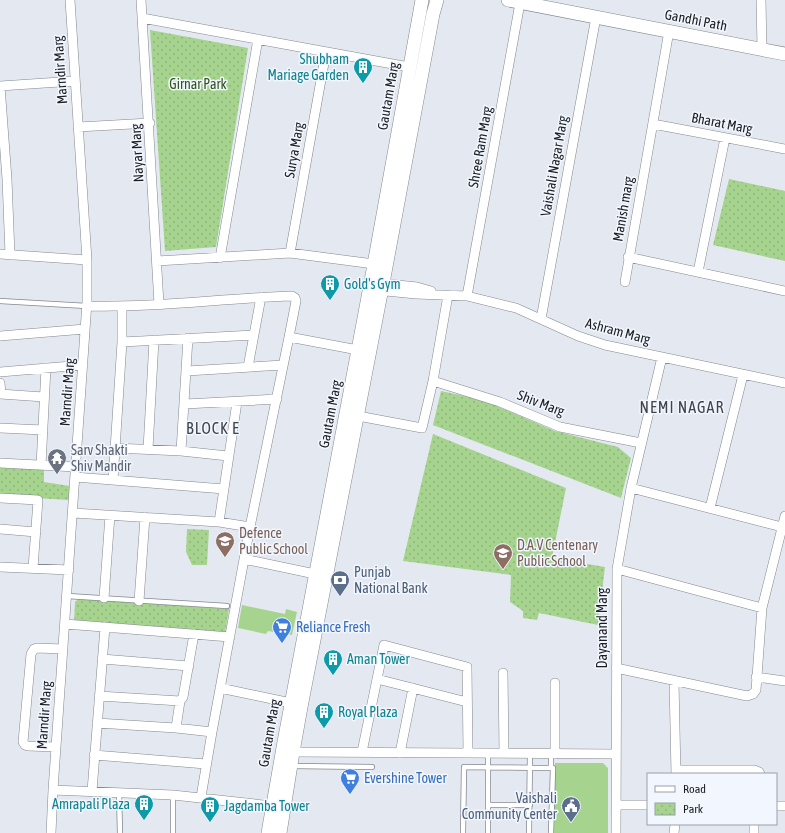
<svg xmlns="http://www.w3.org/2000/svg" width="785" height="833" viewBox="0 0 785 833" font-family="'Asap Condensed',sans-serif">
<defs>
<pattern id="park-dots" width="8" height="8" patternUnits="userSpaceOnUse"><rect width="8" height="8" fill="#a6d48f"/><path d="M2 2h.1M6 6h.1" fill="none" stroke="#8eb67b" stroke-width="1.8" stroke-linecap="round"/></pattern>
</defs>
<rect width="100%" height="100%" fill="#e4e9f1"/>
<path fill="#a6d48f" d="M242,605L285,614L286,609L297,612L292,635L268,631L266,634L238,628Z
M555,763H603L608,768V833H554Z"/>
<path fill="url(#park-dots)" d="M150,30L248,48L216,247L165,251Z
M729,179L785,191V261L713,245Z
M441,391L483,400L555,431L618,447L631,458L621,498L433,425Z
M433,434L566,488L552,558L605,567L598,625L539,613L537,620L523,618V611L510,602L511,575L403,561Z
M0,464L44,466V482L70,486L69,500L0,496Z
M187,529L209,530L207,565H192L186,552Z
M78,599L229,609L225,633L74,623L75,602Z"/>
<g fill="none" stroke-linecap="round" stroke-linejoin="round">
<g stroke="#83878f" stroke-width="6">
<path id="lane" d="M0,301L87,306
M67,596L227,606
M488,753V833
M292,766L372,767
M551,768V754
M119,793L120,833
M173,795V833
M488,805H530
M463,833L464,767L553,768L551,833
M529,833L530,754"/>
</g>
<g stroke="#83878f" stroke-width="10">
<path id="street" d="M141,0L159,304
M761,0L762,49
M142,18L409,67
M0,86L7,179L10,255
M0,86L75,81
M653,124L785,149
M78,127L150,123
M290,253L326,52
M0,254L87,260
M628,257L785,291
M220,258L258,39
M157,261L290,253L374,264
M698,272L725,138
M625,282L669,31
M379,283L417,287L431,291
M376,290L416,294L467,296L516,308L578,336L605,345L785,383
M467,296L520,3
M87,306C155,308 224,298 292,296L295,298L296,301L289,337L250,527L212,732L201,797
M541,319L596,17
M0,336L85,329
M289,337L358,350
M122,342L254,335
M248,367L261,297
M187,371L283,365
M0,372L83,365
M433,381L500,402L560,427L641,443
M0,383L1,394
M0,394L44,397
M185,404L277,399
M358,416L422,428L433,381L448,295
M0,428L43,430
M115,448L181,451L228,456
M148,449L154,340
M181,451L188,338
M0,463L76,467
M41,465L46,368
M75,477L224,489
M113,480L122,342V307
M631,488L782,527
M0,498L38,500L33,568
M710,508L743,375
M73,513L219,522L250,527
M219,522L237,402
M0,529L36,532
M244,559L315,574
M0,567L69,570
M617,569L762,608
M104,598L110,515
M139,601L145,517
M65,624L230,637
M102,659L189,666
M616,668L747,696L753,694L756,690L762,608L785,516
M503,673L504,753
M756,677L785,681
M377,679L467,702
M674,681L676,774
M220,688L291,703
M99,696L180,701
M97,723L176,728L212,732
M176,728L180,701L183,697L194,634
M56,747L28,746L25,745L23,742L31,654L34,649L37,648L63,649
M293,752L615,754
M362,752L384,645L467,667L468,753
M400,753L413,688
M555,754V683
M94,755L206,764
M676,770H754L759,772L760,774
M53,790L173,795L273,806
M92,791L105,627
M616,805H648
M776,806H785
M51,833L53,790L87,302V260L70,0
M616,833L617,569L631,488L662,357
M674,833L675,824
M754,833V824"/>
</g>
<g stroke="#83878f" stroke-width="14">
<path id="secondary" d="M508,0L785,54
M268,833L284,742L371,281L422,0
M280,833L293,752L301,707L383,283L433,14L437,0"/>
</g>
<use href="#lane" stroke="#fff" stroke-width="4.5"/>
<use href="#street" stroke="#fff" stroke-width="9"/>
<use href="#secondary" stroke="#fff" stroke-width="13"/>
</g>
<defs>
<g id="building-pin" transform="scale(1)"><path d="M0 17L-7.5 6A9.5 9.5 0 1 1 7.5 6Z" fill="#0f9aa8" stroke="#f1f6ff"/><path d="M-4-6H4V6H1V3H-1V6H-4ZM-2.5-4.3h1.7v1.8h-1.7ZM.8-4.3h1.7v1.8H.8ZM-2.5-1h1.7V.8h-1.7ZM.8-1h1.7V.8H.8Z" fill="#fff"/></g>
<g id="temple-pin" transform="scale(1)"><path d="M0 17L-7.5 6A9.5 9.5 0 1 1 7.5 6Z" fill="#6b7280" stroke="#f1f6ff"/><path d="M0-6L5-2H3V0L6.5 2.5H4V6H1.5V3h-3V6H-4V2.5H-6.5L-3 0V-2H-5Z" fill="#fff"/></g>
<g id="school-pin" transform="scale(1)"><path d="M0 17L-7.5 6A9.5 9.5 0 1 1 7.5 6Z" fill="#8d6e63" stroke="#f1f6ff"/><path d="M0-5L7-2L0 1L-7-2ZM-4 1L0 2.5L4 1V4Q0 6-4 4Z" fill="#fff"/></g>
<g id="bank-pin" transform="scale(1)"><path d="M0 17L-7.5 6A9.5 9.5 0 1 1 7.5 6Z" fill="#5c6f8a" stroke="#f1f6ff"/><path d="M-6-4H6V4H-6ZM0-2.3a2.3 2.3 0 1 0 0 4.6a2.3 2.3 0 1 0 0-4.6Z" fill="#fff"/></g>
<g id="supermarket-pin" transform="scale(1)"><path d="M0 17L-7.5 6A9.5 9.5 0 1 1 7.5 6Z" fill="#3f7fe0" stroke="#f1f6ff"/><path d="M-6-5.5h2.5l.6 2H6L4.5 2H-2.5L-4.4-4H-6ZM-1.5 3.2a1.3 1.3 0 1 0 .1 0ZM3 3.2a1.3 1.3 0 1 0 .1 0Z" fill="#fff"/></g>
<g id="civic-pin" transform="scale(1)"><path d="M0 17L-7.5 6A9.5 9.5 0 1 1 7.5 6Z" fill="#5c6f8a" stroke="#f1f6ff"/><path d="M-.6-6.5H3V-4.5H.6V-3L4-1V1h2V6H-6V1h2V-1L-.6-3ZM-1.2 2.5V6h2.4V2.5Z" fill="#fff"/></g>
</defs>
<g fill-rule="evenodd">
<use href="#building-pin" x="363" y="67"/>
<use href="#building-pin" x="330" y="284"/>
<use href="#temple-pin" x="57" y="458"/>
<use href="#school-pin" x="225" y="541"/>
<use href="#school-pin" x="503" y="553"/>
<use href="#bank-pin" x="340" y="580"/>
<use href="#supermarket-pin" x="282" y="627"/>
<use href="#building-pin" x="333" y="659"/>
<use href="#building-pin" x="324" y="712"/>
<use href="#supermarket-pin" x="350" y="778"/>
<use href="#building-pin" x="144" y="804"/>
<use href="#building-pin" x="210" y="806"/>
<use href="#civic-pin" x="571" y="806"/>
</g>
<g text-anchor="middle" stroke-width="3" stroke-linejoin="round" paint-order="stroke">
<g font-size="14" fill="#1b1d20" stroke="#f1f6ff">
<text transform="translate(696 20) rotate(11)" y="5">Gandhi Path</text>
<text transform="translate(60 70) rotate(-94)" y="5">Marndir Marg</text>
<text transform="translate(388 96) rotate(-80)" y="5">Gautam Marg</text>
<text transform="translate(722 123) rotate(11)" y="5">Bharat Marg</text>
<text transform="translate(480 147) rotate(-80)" y="5">Shree Ram Marg</text>
<text transform="translate(294 150) rotate(-80)" y="5">Surya Marg</text>
<text transform="translate(137 153) rotate(-93)" y="5">Nayar Marg</text>
<text transform="translate(554 166) rotate(-80)" y="5">Vaishali Nagar Marg</text>
<text transform="translate(623 209) rotate(-80)" y="5">Manish marg</text>
<text transform="translate(618 331) rotate(15)" y="5">Ashram Marg</text>
<text transform="translate(67 392) rotate(-86)" y="5">Marndir Marg</text>
<text transform="translate(541 403) rotate(21)" y="5">Shiv Marg</text>
<text transform="translate(330 414) rotate(-79)" y="5">Gautam Marg</text>
<text transform="translate(602 628) rotate(-90)" y="5">Dayanand Marg</text>
<text transform="translate(44 715) rotate(-86)" y="5">Marndir Marg</text>
<text transform="translate(269 733) rotate(-80)" y="5">Gautam Marg</text>
</g>
<g font-size="14" fill="#0d838f" stroke="#f1f6ff" text-anchor="start">
<text x="349" y="64" text-anchor="end">Shubham<tspan x="349" dy="16">Mariage Garden</tspan></text>
<text x="344" y="289">Gold's Gym</text>
<text x="347" y="664">Aman Tower</text>
<text x="338" y="717">Royal Plaza</text>
<text x="130" y="809" text-anchor="end">Amrapali Plaza</text>
<text x="224" y="811">Jagdamba Tower</text>
</g>
<g font-size="14" fill="#30521b" stroke="#f1f6ff">
<text x="198" y="89">Girnar Park</text>
</g>
<g font-size="14" fill="#5b616d" stroke="#f1f6ff" text-anchor="start">
<text x="71" y="455">Sarv Shakti<tspan x="71" dy="16">Shiv Mandir</tspan></text>
</g>
<g font-size="14" fill="#785e54" stroke="#f1f6ff" text-anchor="start">
<text x="239" y="538">Defence<tspan x="239" dy="16">Public School</tspan></text>
<text x="517" y="550">D.A.V Centenary<tspan x="517" dy="16">Public School</tspan></text>
</g>
<g font-size="14" fill="#4e5e75" stroke="#f1f6ff" text-anchor="start">
<text x="354" y="577">Punjab<tspan x="354" dy="16">National Bank</tspan></text>
<text x="557" y="803" text-anchor="end">Vaishali<tspan x="557" dy="16">Community Center</tspan></text>
</g>
<g font-size="14" fill="#366cbe" stroke="#f1f6ff" text-anchor="start">
<text x="296" y="632">Reliance Fresh</text>
<text x="364" y="783">Evershine Tower</text>
</g>
<g font-size="16" letter-spacing="1" fill="#40444b" stroke="#f1f6ff">
<text x="682" y="413">NEMI NAGAR</text>
<text x="213" y="434">BLOCK E</text>
</g>
</g>
<rect x="647" y="773" width="130" height="52" fill="#f1f6ff" stroke="#9b9fa6"/>
<rect x="655" y="786" width="20" height="6" fill="#ffffff" stroke="#9b9fa6"/>
<text x="683" y="793" font-size="12" fill="#1b1d20">Road</text>
<rect x="655" y="803" width="20" height="12" fill="url(#park-dots)" stroke="#9b9fa6"/>
<text x="683" y="813" font-size="12" fill="#1b1d20">Park</text>
</svg>
